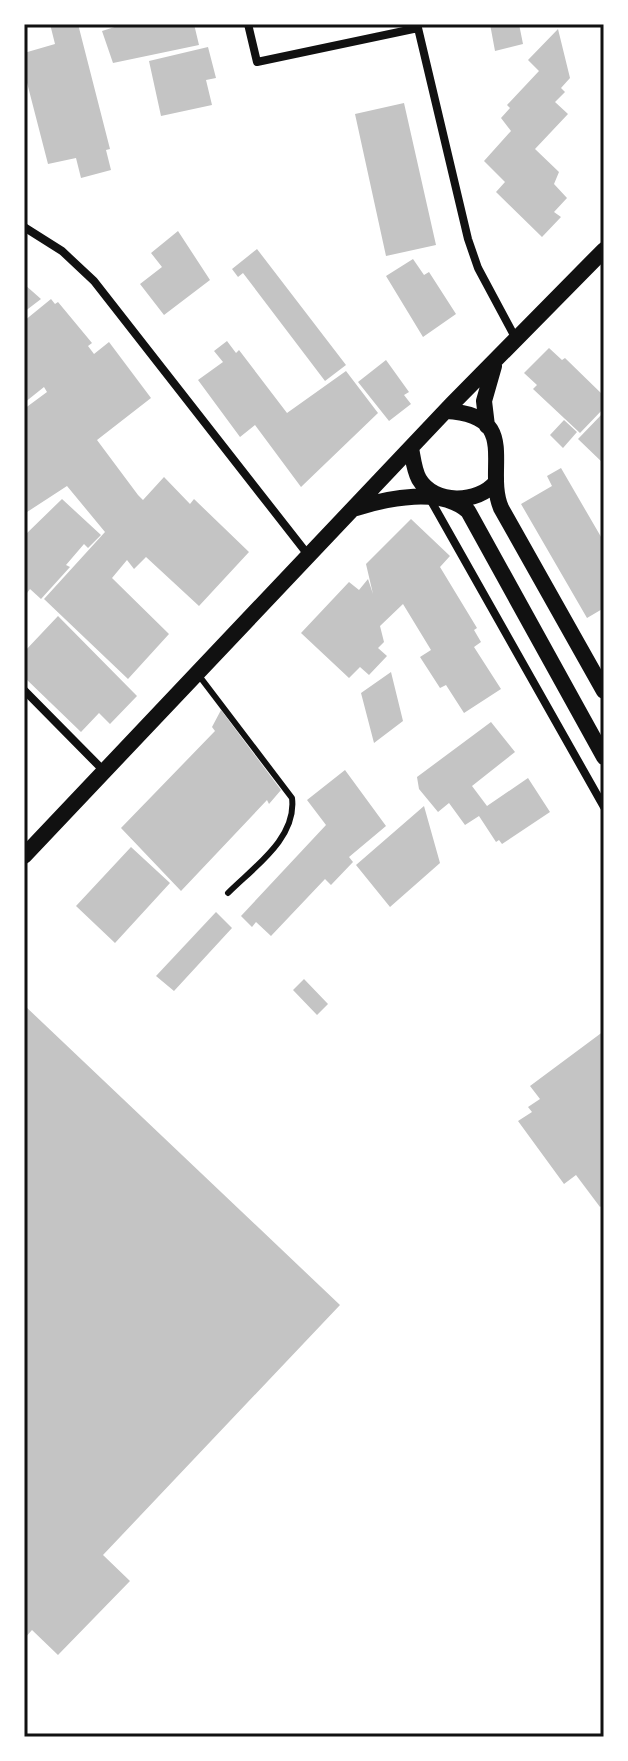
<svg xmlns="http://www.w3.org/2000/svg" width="628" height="1761" viewBox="0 0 628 1761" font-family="'Exo 2',sans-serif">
<rect width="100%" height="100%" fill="#fff"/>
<path fill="#c4c4c4" d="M50,24H78L110,149L106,150L111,170L81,178L76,158L48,164L24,71V53L55,44Z
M124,24H194L199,45L113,63L102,31Z
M490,24H519L523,44L495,51Z
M558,29L570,78L561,88L565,92L555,102L568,114L535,149L559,172L554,184L567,198L554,212L561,217L542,237L496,192L505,182L484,161L511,131L501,118L510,108L507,105L539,71L528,60Z
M208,47L216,78L206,80L212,105L161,116L149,61Z
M404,103L436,245L386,256L355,114Z
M178,231L210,280L164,315L140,284L162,267L151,253Z
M257,249L346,365L325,381L243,273L238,277L232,269Z
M413,259L424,275L429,272L456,314L423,337L386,276Z
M24,284L41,299L24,312Z
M51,299L55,304L58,302L92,343L88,346L94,354L109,342L151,398L97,440L138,495L143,500L164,477L190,504L194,499L249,552L199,606L146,557L134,569L127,560L112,578L169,634L128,679L44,599L105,532L67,486L24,514V458L27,455L24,409L47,392L44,387L24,403V321Z
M227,341L236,353L239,350L287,413L346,371L378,413L301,487L255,425L240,437L198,380L223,362L214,351Z
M549,348L562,360L565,358L604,396V408L580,433L533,389L537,385L524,373Z
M386,360L409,392L404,395L411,404L389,421L358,382Z
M604,412V464L578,439Z
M564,420L577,432L563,448L550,435Z
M561,468L604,542V608L587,618L521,504L552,486L547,476Z
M62,499L101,535L88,548L84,544L66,565L70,567L41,599L30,589L27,593L24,590V536Z
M411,519L450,556L440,567L477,628L474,630L481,642L474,647L501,689L464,713L446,685L440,688L420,657L431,650L403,604L380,626L384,642L378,648L387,656L369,675L360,667L349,678L301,633L349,582L359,590L368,579L373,594L366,564Z
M58,616L137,696L110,724L99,713L81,732L24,677V652Z
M391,672L403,721L374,743L361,693Z
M221,710L281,790L269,804L267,800L181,891L121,828L215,731L212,727Z
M491,722L515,752L472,786L487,806L528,778L550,812L502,844L499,840L496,842L479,816L465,825L449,803L438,812L419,789L417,777Z
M345,770L386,826L349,857L353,862L331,885L325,879L271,936L256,922L252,927L241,916L326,825L307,800Z
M424,806L440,863L390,907L356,865Z
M131,847L170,883L115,943L76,906Z
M216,912L232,928L174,991L156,976Z
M304,979L328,1004L317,1015L293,990Z
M24,1005L340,1305L103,1555L130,1581L58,1655L32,1630L24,1639Z
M604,1031V1204L600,1207L576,1175L564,1184L518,1121L532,1112L528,1107L540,1099L530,1086Z"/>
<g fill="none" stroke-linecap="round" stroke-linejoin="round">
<path stroke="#111" stroke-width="6" d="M197,673L292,798C297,838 254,867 228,893"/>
<path stroke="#111" stroke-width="8" d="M248,24L257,62L418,28L468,239L478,268L516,339
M24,227L62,251L94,281L309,556
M430,499L604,807
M24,690L104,771"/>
<path stroke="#111" stroke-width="16" d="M446,411C522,415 484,468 501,508L604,691
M487,426L484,401L494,366
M411,448C413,458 414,470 419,479C434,505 478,504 496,482
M356,508C388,498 441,487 468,511L604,757
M24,856L452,404L604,250"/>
</g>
<rect width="628" height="1761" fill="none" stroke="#ffffff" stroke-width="52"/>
<rect x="26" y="26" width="576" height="1709" fill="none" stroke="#111" stroke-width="3"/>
</svg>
